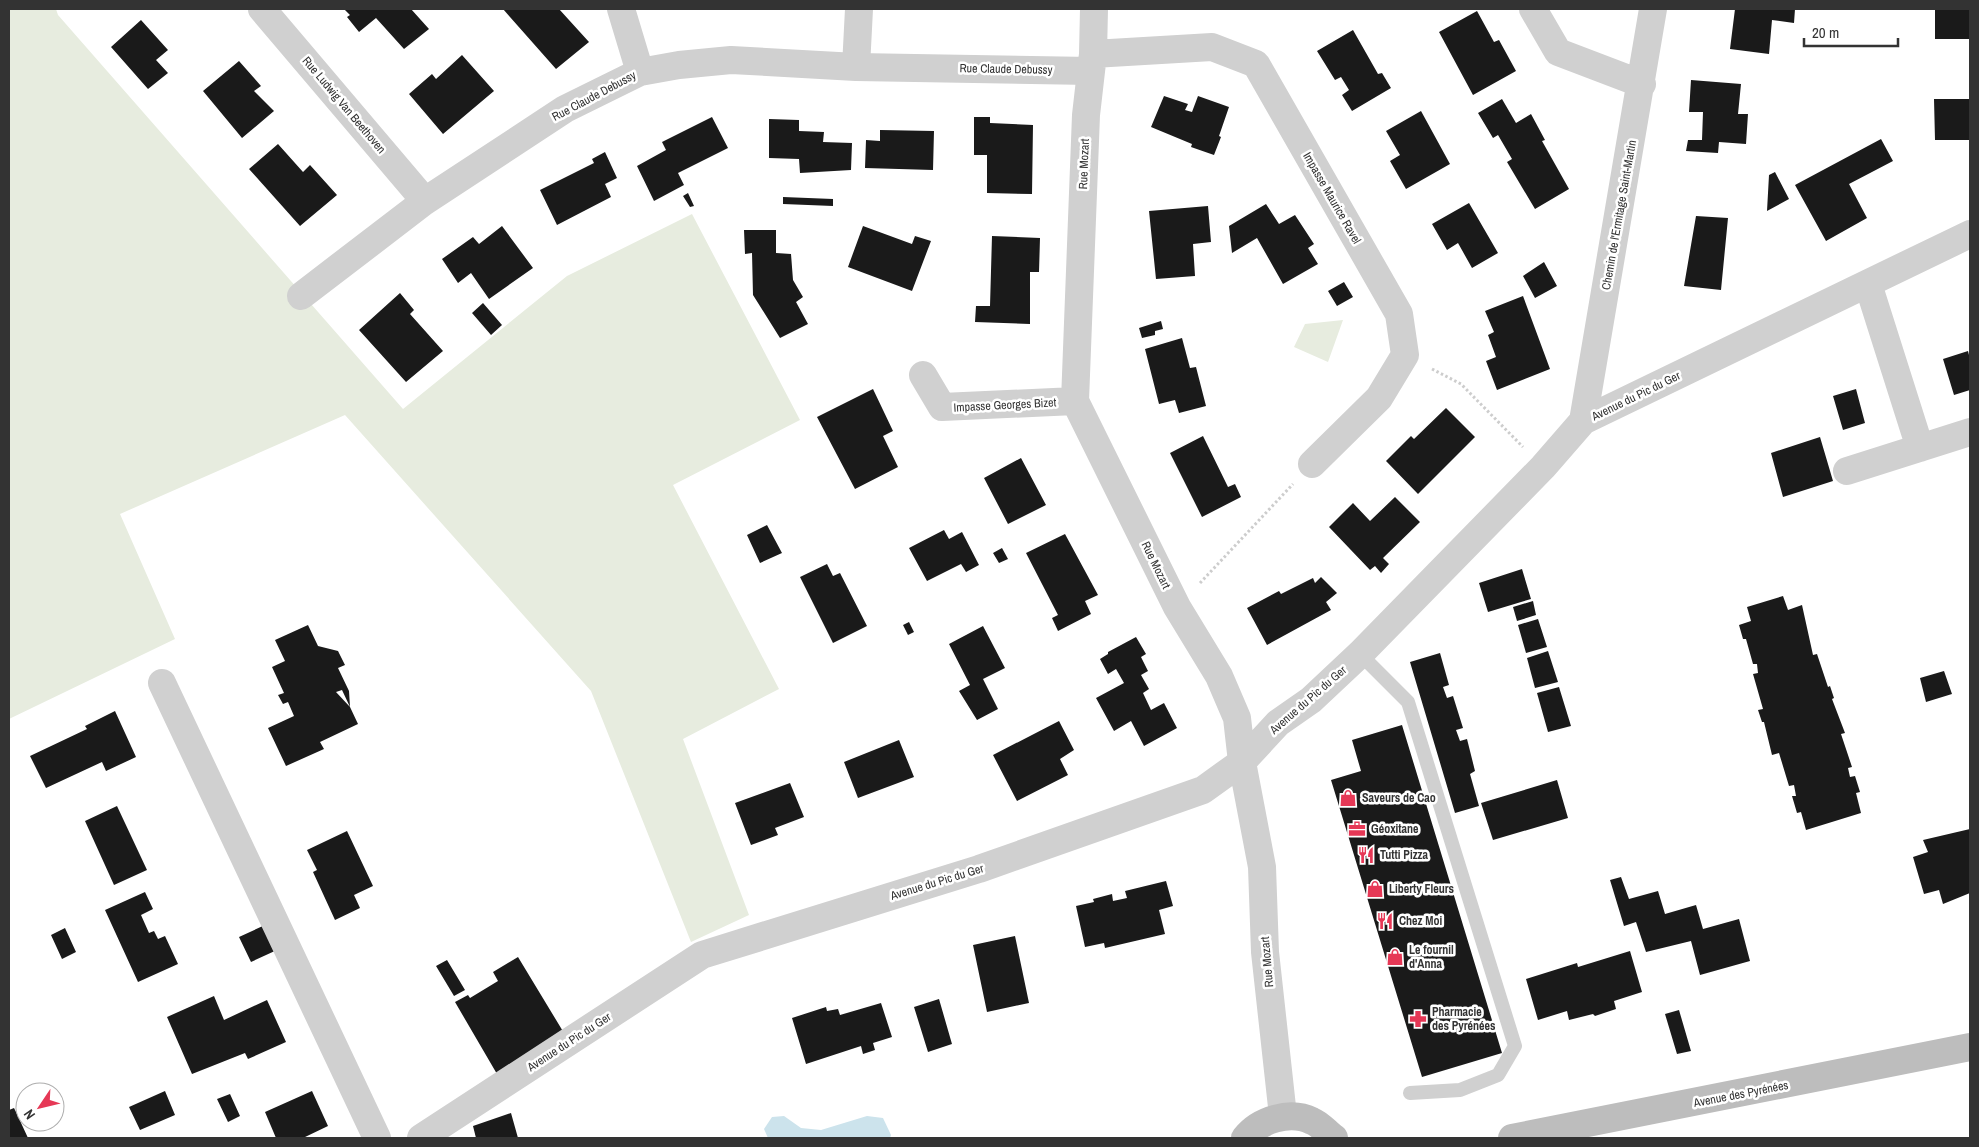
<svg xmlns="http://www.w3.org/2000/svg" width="1979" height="1147" viewBox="0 0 1979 1147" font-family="'Archivo Narrow',sans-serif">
<rect width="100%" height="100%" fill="#fff"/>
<path fill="#e7ecdf" d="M9,9H56L58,15L403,409L567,276L692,214L800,420L673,485L779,689L683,739L749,915L691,942L591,691L345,415L120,514L175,639L9,719Z
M1343,320L1328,362L1294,347L1305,324Z"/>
<path fill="#cce3ec" d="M784,1116L801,1128L821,1130L867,1116L883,1118L891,1135L890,1138H768L764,1129L772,1117Z"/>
<path fill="#1a1a1a" d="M344,9H411L429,29L404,49L376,18L359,32L347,17L350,15Z
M503,9H559L589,42L556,69Z
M1735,9H1795L1794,23L1772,20L1769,54L1730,49Z
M1935,9H1970V39H1935Z
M1477,11L1494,42L1499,40L1516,71L1473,95L1439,32Z
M141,20L168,50L156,60L168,73L148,89L111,47Z
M1353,30L1378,74L1382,73L1391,88L1352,111L1342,95L1349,90L1341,77L1335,80L1317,51Z
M462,55L494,91L443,134L409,94L432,74L436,79Z
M239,61L261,86L254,91L274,111L242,138L203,91Z
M1691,80L1741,84L1738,114H1748L1746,144L1719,142L1718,153L1686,151L1688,140H1702L1703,112H1689Z
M1164,96L1188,104L1185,110L1192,112L1198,96L1229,107L1219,136L1221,137L1214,155L1191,147L1192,144L1151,127Z
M1502,99L1516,123L1531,114L1545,140L1542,141L1569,189L1535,209L1507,162L1512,159L1498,135L1493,138L1478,113Z
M1934,99H1970V140H1935Z
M1421,111L1450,164L1406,189L1390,161L1400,155L1386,131Z
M712,117L728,148L678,173L684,185L654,201L637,166L666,150L662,142Z
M974,117H990V123L1033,125L1032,194L987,193V155H974Z
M769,119L799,120V131L824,132L823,142L852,143L851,170L800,173L799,159L769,158Z
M880,130L934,131L933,170L865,168L866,140L880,141Z
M1881,139L1893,161L1849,184L1867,218L1826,241L1795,185Z
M278,144L303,172L310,165L337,195L300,226L249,169Z
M605,152L617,178L605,184L611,197L557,225L540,190L594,163L592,159Z
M1775,172L1789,199L1767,211L1769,175Z
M688,193L694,206L690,207L683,196Z
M783,197L833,199V206L783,204Z
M1469,203L1498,253L1472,268L1458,243L1447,250L1432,224Z
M1266,204L1279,224L1295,215L1314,244L1308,248L1318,264L1283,284L1257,238L1232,253L1229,226Z
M1208,206L1211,242L1193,244L1195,276L1156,279L1149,211Z
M1696,216L1728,218L1721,290L1684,286Z
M502,226L533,268L489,299L471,273L458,283L442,259L473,237L479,244Z
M863,226L912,244L915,236L931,241L912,291L848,267Z
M744,230H776V253L791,254L793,280L803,297L796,302L808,324L780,338L753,295L752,253L745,254Z
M992,236L1040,238L1039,272H1030V324L975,322L976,306H990Z
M1544,262L1557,286L1535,298L1523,276Z
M1344,282L1353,297L1337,306L1328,291Z
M400,293L414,310L410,314L443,351L406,382L359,330Z
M1523,296L1550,369L1497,390L1486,361L1496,357L1488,335L1494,332L1485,311Z
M483,303L502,325L491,335L472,313Z
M1161,321L1163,329L1155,331V335L1142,338L1139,328Z
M1182,338L1190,368L1196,367L1206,406L1179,413L1175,400L1159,404L1145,349Z
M1968,351L1970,359V390L1954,395L1943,359Z
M873,389L893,431L883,436L898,467L855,489L817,417Z
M1856,389L1865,423L1843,430L1833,396Z
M1446,408L1475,437L1418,494L1386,461L1411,436L1414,439Z
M1203,436L1228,487L1235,484L1241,497L1202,517L1170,453Z
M1820,437L1833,481L1783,497L1771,453Z
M1021,458L1046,505L1008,524L984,478Z
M1395,497L1420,522L1383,558L1389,564L1381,573L1375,566L1370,570L1329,527L1353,503L1370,521Z
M767,525L782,553L760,563L747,535Z
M944,530L949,539L962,532L979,565L966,572L961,564L927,581L909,548Z
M1065,534L1098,595L1085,601L1091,614L1058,631L1052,618L1058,615L1026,553Z
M1002,548L1008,559L999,563L993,553Z
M827,564L833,576L840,573L867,626L833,643L800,577Z
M1522,569L1531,599L1488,612L1479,583Z
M1321,577L1337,593L1326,602L1331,610L1267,645L1247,608L1279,591L1281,594L1313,578L1315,583Z
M1783,596L1788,610L1802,605L1813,655L1817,654L1828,687L1830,686L1834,698L1832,699L1845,733L1841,734L1852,767L1848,768L1850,777L1855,776L1860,792L1856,793L1861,813L1806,830L1801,812L1797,813L1792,796H1796L1794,785L1789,786L1779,753L1772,755L1764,722H1762L1758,710L1763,709L1753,674L1758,673L1757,664H1753L1746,639H1743L1739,625L1751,621L1747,607Z
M1533,601L1536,615L1517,621L1513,607Z
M1538,619L1547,647L1526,653L1518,625Z
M909,622L914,632L908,635L903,625Z
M308,625L318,646L338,651L345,665L338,668L349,691L350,707L342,690L336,692L350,707L358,724L320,742L324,749L286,766L268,728L294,716L288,702L283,704L278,695L284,693L272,667L285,661L275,640Z
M983,626L1005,668L983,679L998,709L977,720L959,691L970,685L949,644Z
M1136,637L1146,654L1141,657L1148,671L1141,675L1149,689L1143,693L1151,710L1164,703L1177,728L1144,746L1131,721L1114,731L1096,698L1124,683L1116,669L1108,674L1100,659L1108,654V652Z
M1548,651L1558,682L1535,688L1527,658Z
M1440,653L1449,685L1443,687L1447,698L1453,696L1463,728L1456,730L1460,741L1467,739L1475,771L1470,774L1479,806L1455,813L1410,662Z
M1944,671L1952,694L1926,702L1920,678Z
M1559,687L1571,726L1548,732L1537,693Z
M115,711L136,757L106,771L102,762L46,788L30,756L87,729L85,726Z
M1059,721L1074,750L1060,759L1068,775L1017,801L993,755Z
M1402,725L1502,1053L1422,1077L1331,780L1361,771L1352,740Z
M899,740L914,777L858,798L844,762Z
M1557,780L1568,818L1493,840L1481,803Z
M790,783L804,817L775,828L778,835L751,845L735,803Z
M117,806L147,870L114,885L85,821Z
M1970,829V893L1943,904L1939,890L1924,894L1913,857L1928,852L1923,840Z
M347,831L373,886L354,895L360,908L335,920L313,872L317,870L307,850Z
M1621,877L1629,899L1658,891L1665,914L1696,905L1703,929L1739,919L1750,961L1700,975L1691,941L1646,952L1636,922L1624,926L1610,880Z
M1166,881L1173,906L1159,910L1165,934L1105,948L1104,943L1085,947L1076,906L1094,902L1093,899L1112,894L1113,901L1127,898L1125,891Z
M145,892L153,909L141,915L149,933L154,931L158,939L165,936L178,964L138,982L105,910Z
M265,925L277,950L251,962L239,937Z
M65,928L76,952L62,959L51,935Z
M1015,936L1029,1003L987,1012L973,945Z
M1630,951L1642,992L1614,1001L1616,1009L1595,1016L1593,1014L1569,1020L1567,1011L1538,1020L1526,979L1577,963L1578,967Z
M518,957L564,1033L497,1074L455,1002L468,995L470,998L498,981L493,972Z
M447,960L465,990L454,996L436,966Z
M214,996L224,1020L267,1000L286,1042L248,1059L245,1053L192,1074L167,1017Z
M939,999L952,1044L928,1052L914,1007Z
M881,1003L892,1037L873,1043L875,1050L863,1054L861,1046L806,1064L792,1018L826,1007L827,1011L838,1009L840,1015Z
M1679,1010L1691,1051L1677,1054L1665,1014Z
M165,1091L175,1115L140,1130L129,1107Z
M312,1091L328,1126L303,1138H276L265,1112Z
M230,1094L240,1116L228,1122L217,1099Z
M14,1108L16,1112L28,1138H9V1110Z
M511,1113L518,1138H476L473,1126Z"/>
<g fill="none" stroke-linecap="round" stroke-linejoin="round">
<path stroke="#cdcdcd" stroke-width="3" stroke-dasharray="2.5 2.5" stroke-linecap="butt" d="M1432,369L1461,384L1523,447
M1200,583L1293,484"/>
<path stroke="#d0d0d0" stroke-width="14" d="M1360,654L1408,702L1515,1046L1498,1075L1460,1090L1410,1093"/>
<path stroke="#d0d0d0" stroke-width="28" d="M262,9L425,201
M621,9L640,72
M1094,9L1093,54L1086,115L1075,401L1177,607L1219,676L1237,718L1242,762L1262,867L1265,952L1283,1116
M1533,9L1558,52L1642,84
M1093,54L1212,47L1256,64L1399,314L1405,355L1379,398L1312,464
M856,67L859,9
M1868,284L1920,448
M301,296L425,201L565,109L640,72L679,65L731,60L856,67L1091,71
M923,375L942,407L1075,401
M1583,421L1653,9
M1847,471L1970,432
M162,683L377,1138
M421,1138L702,955L979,869L1203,790L1242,762L1278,723L1311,700L1360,654L1543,467L1583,421L1970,234"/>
<path stroke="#bdbdbd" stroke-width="28" d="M1245,1138C1259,1120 1290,1110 1312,1121C1320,1124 1327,1133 1334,1138
M1512,1138L1970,1047"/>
</g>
<defs>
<g id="shop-bare" transform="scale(1.35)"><path d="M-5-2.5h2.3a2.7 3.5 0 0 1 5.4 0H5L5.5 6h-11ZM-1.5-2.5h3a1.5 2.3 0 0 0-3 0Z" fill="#e63856" stroke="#fff" stroke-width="2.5" paint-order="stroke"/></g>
<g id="office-bare" transform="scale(1.35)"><path d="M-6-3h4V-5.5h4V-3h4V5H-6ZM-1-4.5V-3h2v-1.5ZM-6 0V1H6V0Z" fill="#e63856" stroke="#fff" stroke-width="2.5" paint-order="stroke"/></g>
<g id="restaurant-bare" transform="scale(1.35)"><path d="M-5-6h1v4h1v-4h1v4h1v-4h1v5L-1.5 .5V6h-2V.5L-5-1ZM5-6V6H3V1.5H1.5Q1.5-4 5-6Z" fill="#e63856" stroke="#fff" stroke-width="2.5" paint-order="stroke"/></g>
<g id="pharmacy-bare" transform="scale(1.35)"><path d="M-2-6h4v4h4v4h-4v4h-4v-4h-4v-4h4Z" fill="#e63856" stroke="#fff" stroke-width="2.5" paint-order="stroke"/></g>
</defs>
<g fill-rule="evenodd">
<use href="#shop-bare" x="1348" y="798"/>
<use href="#office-bare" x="1357" y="829"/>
<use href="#restaurant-bare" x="1366" y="855"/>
<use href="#shop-bare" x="1375" y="889"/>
<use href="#restaurant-bare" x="1385" y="921"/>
<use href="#shop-bare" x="1395" y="957"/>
<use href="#pharmacy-bare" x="1418" y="1019"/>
</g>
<g text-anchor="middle" stroke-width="5" stroke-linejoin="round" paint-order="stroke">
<g font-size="12" fill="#333" stroke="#fff">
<text transform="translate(1006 69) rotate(1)" y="4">Rue Claude Debussy</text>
<text transform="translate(594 96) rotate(-28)" y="4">Rue Claude Debussy</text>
<text transform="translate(344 105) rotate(50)" y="4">Rue Ludwig Van Beethoven</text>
<text transform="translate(1084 164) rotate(-88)" y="4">Rue Mozart</text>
<text transform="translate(1332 198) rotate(60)" y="4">Impasse Maurice Ravel</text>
<text transform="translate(1619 215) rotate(-80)" y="4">Chemin de l'Ermitage Saint-Martin</text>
<text transform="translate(1636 396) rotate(-26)" y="4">Avenue du Pic du Ger</text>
<text transform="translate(1005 405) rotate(-3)" y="4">Impasse Georges Bizet</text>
<text transform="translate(1156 565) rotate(64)" y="4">Rue Mozart</text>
<text transform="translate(1308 700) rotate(-41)" y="4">Avenue du Pic du Ger</text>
<text transform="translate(937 882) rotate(-17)" y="4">Avenue du Pic du Ger</text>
<text transform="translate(1267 962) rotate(-95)" y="4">Rue Mozart</text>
<text transform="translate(569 1042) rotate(-33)" y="4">Avenue du Pic du Ger</text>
<text transform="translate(1741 1094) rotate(-11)" y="4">Avenue des Pyrénées</text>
</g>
<g font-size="12" font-weight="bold" fill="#333" stroke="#fff" text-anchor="start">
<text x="1362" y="802">Saveurs de Cao</text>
<text x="1371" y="833">Géoxitane</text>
<text x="1380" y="859">Tutti Pizza</text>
<text x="1389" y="893">Liberty Fleurs</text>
<text x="1399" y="925">Chez Moi</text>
<text x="1409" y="954">Le fournil<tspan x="1409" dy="14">d'Anna</tspan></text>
<text x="1432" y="1016">Pharmacie<tspan x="1432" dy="14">des Pyrénées</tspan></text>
</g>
</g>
<rect width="1979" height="1147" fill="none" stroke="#333333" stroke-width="20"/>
<g transform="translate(40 1107) rotate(235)"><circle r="24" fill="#ffffff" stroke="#adadad"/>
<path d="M0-4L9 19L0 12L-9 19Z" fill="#e63856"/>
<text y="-8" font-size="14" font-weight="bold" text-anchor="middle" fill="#333333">N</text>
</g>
<path d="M1804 38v8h94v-8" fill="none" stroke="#333333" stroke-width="2.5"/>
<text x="1812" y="38" font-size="15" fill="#333333" stroke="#ffffff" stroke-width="4" paint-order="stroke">20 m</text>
</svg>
